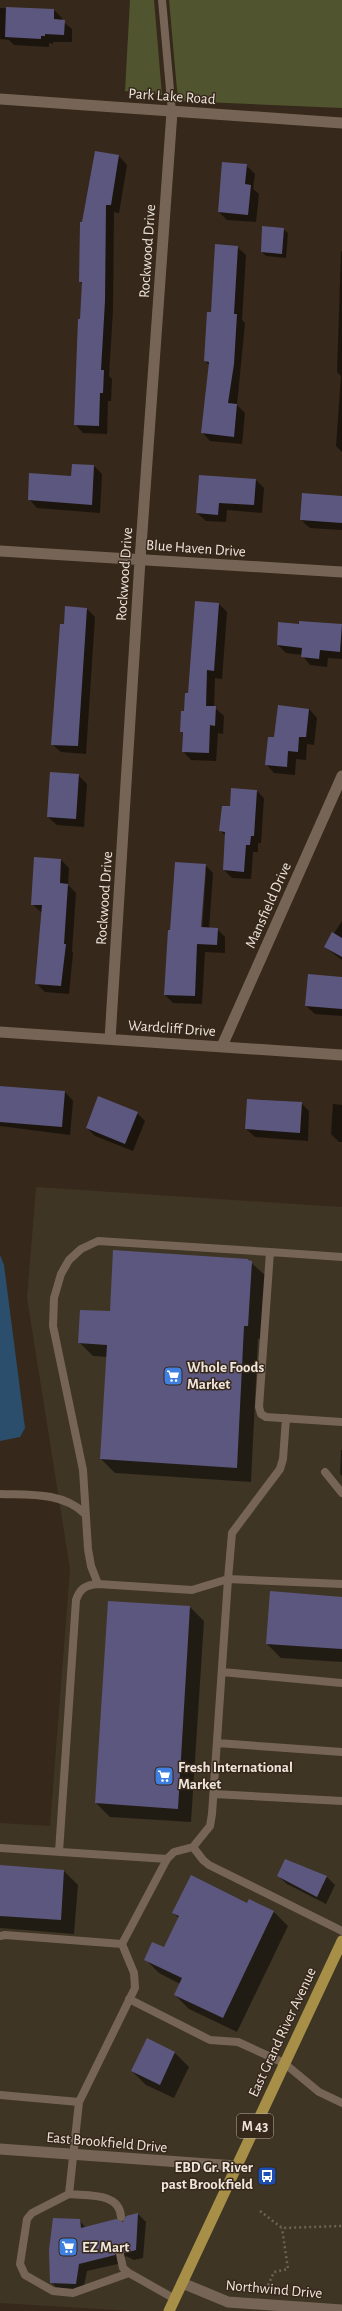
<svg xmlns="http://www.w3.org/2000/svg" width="342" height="2311" viewBox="0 0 342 2311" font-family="'Alegreya Sans',sans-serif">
<rect width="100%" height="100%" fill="#36281a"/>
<path fill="#3f3525" d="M36,1187L342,1207V2311H130L0,2303V1823L50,1826L70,1569L27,1298Z"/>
<path fill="#50542f" d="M130,0H154L162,95L125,91Z
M169,0H342V108L178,101Z"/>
<path fill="#2b4e6c" d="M0,1255L4,1265L25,1428L20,1437L0,1441Z"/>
<path fill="#0007" fill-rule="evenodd" d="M0,8L54,10L62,18V21L72,29V42H53V44L49,43V47L14,45L9,40L0,39Z
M119,156L127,165L119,213L114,212L113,310L109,376L112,379L111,401H108L107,434L83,433L75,424L83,285L80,281L83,223Z
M246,165L255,174L253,189L259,194L256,222L227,220L219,212Z
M283,229L288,233L286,258L266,256L262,252Z
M237,247L246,255L242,320L245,323L237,405L245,413L242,444L210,441L202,432L209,365L205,361L212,313Z
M341,251H342V452L336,446L341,376L337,372Z
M94,466L102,474L100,513L37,508L29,499Z
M256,480L264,488L262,513L227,510L226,522L206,521L197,513Z
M341,484L342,530L310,528L301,520L341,497Z
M219,604L227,612L222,679L215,678L214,707L224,716L223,734L218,733L216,761L191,760L183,751L182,712H185Z
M87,609L95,617L86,754L61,752L52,744Z
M300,622L342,625V659L328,658L327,667L310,665L302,655L286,653L278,645L279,623L300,625Z
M309,709L317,718L314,745L307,744L306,760L296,759L295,775L274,773L266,764L275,739Z
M78,775L87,784L84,827L57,825L48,817Z
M257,791L264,798L261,843H258V852H253L251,879L232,878L224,870L226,836L221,831L231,807Z
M61,860L69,868L68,885L76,893L72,951L73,953L69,994L45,992L36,983L42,913L32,904Z
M205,865L213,873L209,929H217L225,937V953L205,952L202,1004L173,1003L165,995L171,931ZM204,871H206L202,932H200Z
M342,921V960L325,947Z
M342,978V1016L315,1014L306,1006Z
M0,1086L65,1092L73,1101L70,1135L0,1126Z
M301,1103L309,1111L308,1141L255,1137L246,1129Z
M333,1104L342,1105V1142H339L331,1134Z
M137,1113L145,1121L133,1151L95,1136L87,1128Z
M248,1260L266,1276L262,1339H258L251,1482L115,1473L101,1459L107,1357L93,1356L79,1342Z
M341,1450H342V1476L340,1474Z
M342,1598V1662L281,1658L267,1644Z
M109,1602L190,1607L204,1621L191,1822L110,1817L96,1803Z
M0,1866L64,1871L78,1885L74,1934L0,1928Z
M278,1876L327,1877L335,1885L326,1904L287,1884Z
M250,1900L274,1912L288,1926L237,2032L189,2009L175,1995L180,1984L159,1973L145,1959L164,1948L179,1918L173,1913L248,1904Z
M147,2040L175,2053L189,2067L174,2098L146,2085L132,2071Z
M138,2214L146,2222L143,2258L134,2260L126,2256L122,2263L87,2271L83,2291L59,2290L51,2282L79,2220L86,2228L123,2224L127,2217Z"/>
<path fill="#5c577f" d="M6,7L54,9V19L65,20L64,35L45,34V36H41V39L5,37Z
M95,151L119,155L111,205H106L105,301L101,370H104L103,393H100L99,426L74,425L78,319H80L82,282H79L80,222H82Z
M222,162L247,164L245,184L251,185L248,215L218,212Z
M262,226L284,228L282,254L261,252Z
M215,244L238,246L234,314H237L234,364L228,403L237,404L234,437L201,433L209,362L204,361L207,312H211Z
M72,464L94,465L92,505L28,500L29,473L71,476Z
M199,475L256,479L254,505L219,503L218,515L196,513Z
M302,493L342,496V523L300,520Z
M195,601L219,603L214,671L207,670L206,706H216L215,726L210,725L209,753L182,752L183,732H180L181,711H184L185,693H188Z
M65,606L87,608L78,746L51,745L60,624H64Z
M299,621L342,624L340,652L320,650L319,659L301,657L302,648L277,645L278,622L299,624Z
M278,705L309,709L306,737H299L298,752L288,751L287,767L265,765L268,737H274Z
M50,772L79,774L76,819L47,817Z
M231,788L257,790L254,836H251L250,845H246L244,872L223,870L225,832L219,831L222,806H230Z
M34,857L61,859L60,883L68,884L64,944H66L61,986L35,984L42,905H31Z
M175,862L206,864L201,927L218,928L217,945L197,944L195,996L164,995L168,930H170Z
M332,932L342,938V957L324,947Z
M308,974L342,977V1009L305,1006Z
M0,1086L65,1091L62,1127L0,1122Z
M98,1096L138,1112L125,1144L86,1128Z
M247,1099L302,1102L300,1133L245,1129Z
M113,1250L248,1259V1260L252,1261L248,1326H244L237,1468L100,1459L107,1345L78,1343L80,1310L110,1311Z
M270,1591L342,1597V1649L266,1644Z
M108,1601L190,1606L178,1809L95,1803Z
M285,1859L327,1876L317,1897L277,1876Z
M0,1865L64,1870L61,1920L0,1916Z
M191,1875L247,1903L249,1899L274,1911L223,2018L174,1995L182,1978L144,1960L152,1942L164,1947L179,1916L172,1913Z
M147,2038L175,2052L160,2085L131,2071Z
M138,2213L136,2250L125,2253L118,2249L115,2255L79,2264L76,2284L50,2283L49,2250L53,2218L80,2219L81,2228L116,2219L123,2222L126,2216Z"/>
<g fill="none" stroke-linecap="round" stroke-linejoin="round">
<path stroke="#6f6256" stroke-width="2.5" stroke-dasharray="2 3" stroke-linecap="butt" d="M260,2211L282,2228L342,2226
M266,2290L274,2272L288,2269L282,2228"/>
<path stroke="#766556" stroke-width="8" d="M162,0L172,112
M342,1257L270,1252L259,1407L261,1414L266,1417L342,1422
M286,1418L283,1459L280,1469L232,1533L228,1579L342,1584
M325,1472L342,1493
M0,1494C29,1495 62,1492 84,1513
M98,1584L91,1566L88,1549L83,1470L53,1326L54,1298L61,1274L69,1260L81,1249L98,1241L270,1252
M222,1672L342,1683
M217,1743L342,1752
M214,1794L342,1801
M0,1848L167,1859
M59,1852L76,1600C80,1588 86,1585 98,1584L192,1590L228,1579L212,1814L210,1826L193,1847L203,1860L209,1865L342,1931
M0,1936L5,1935L122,1944
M129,1999L210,2040L238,2042L284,2063L319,2092L342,2103
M0,2095L79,2102
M69,2194C87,2196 120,2192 121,2217
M120,2254L123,2268L129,2273
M175,2299L129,2273L73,2293L53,2291L25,2275L20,2264L27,2219L32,2213L69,2194L79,2102L135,1988L134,1973L122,1944L167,1859L174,1852L193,1847"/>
<path stroke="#766556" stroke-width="11" d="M0,551L342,572
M0,1032L342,1055
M110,1039L140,560L172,112
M222,1046L342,776
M0,2149L236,2166
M182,2283L228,2302L342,2310"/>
<path stroke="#766556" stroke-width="11" d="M0,99L342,123"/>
<path stroke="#a88f48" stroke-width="11" d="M169,2311L342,1941"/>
</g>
<defs>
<g id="supermarket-square" transform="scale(1)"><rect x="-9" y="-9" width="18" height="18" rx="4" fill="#3f7fe0" stroke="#36281a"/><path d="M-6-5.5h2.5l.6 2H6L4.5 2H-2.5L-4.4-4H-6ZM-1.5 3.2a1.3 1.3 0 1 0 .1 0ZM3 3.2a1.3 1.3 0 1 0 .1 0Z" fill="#fff"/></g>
<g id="bus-square" transform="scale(1)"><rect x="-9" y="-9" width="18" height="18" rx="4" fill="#1a4fb4" stroke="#36281a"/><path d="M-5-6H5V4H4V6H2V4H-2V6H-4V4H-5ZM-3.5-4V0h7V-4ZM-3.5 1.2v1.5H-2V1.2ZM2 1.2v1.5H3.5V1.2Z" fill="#fff"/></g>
</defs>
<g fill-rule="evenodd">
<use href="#supermarket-square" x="173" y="1376"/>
<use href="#supermarket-square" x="164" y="1776"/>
<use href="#bus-square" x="267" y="2176"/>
<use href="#supermarket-square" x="68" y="2247"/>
</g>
<g text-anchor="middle" stroke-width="3" stroke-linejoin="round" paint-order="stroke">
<rect fill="#36281a" stroke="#b8aca2" stroke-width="1" x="237" y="2114" width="36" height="24" rx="3"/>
<g font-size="14" font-weight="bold" fill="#efe5dc">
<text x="255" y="2131">M 43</text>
</g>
<g font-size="15" fill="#efe5dc" stroke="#36281a">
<text transform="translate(172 96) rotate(4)" y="5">Park Lake Road</text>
<text transform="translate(147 251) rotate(-86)" y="5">Rockwood Drive</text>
<text transform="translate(196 548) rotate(4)" y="5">Blue Haven Drive</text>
<text transform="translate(124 574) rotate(-86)" y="5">Rockwood Drive</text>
<text transform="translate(104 898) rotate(-86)" y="5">Rockwood Drive</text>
<text transform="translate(268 905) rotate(-66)" y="5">Mansfield Drive</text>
<text transform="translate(172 1028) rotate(4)" y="5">Wardcliff Drive</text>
<text transform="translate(282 2032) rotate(-65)" y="5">East Grand River Avenue</text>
<text transform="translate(107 2142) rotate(5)" y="5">East Brookfield Drive</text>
<text transform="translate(274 2289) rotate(5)" y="5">Northwind Drive</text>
</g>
<g font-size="15" font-weight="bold" fill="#efe5dc" stroke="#36281a" text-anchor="start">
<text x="187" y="1372">Whole Foods<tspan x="187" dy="17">Market</tspan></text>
<text x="178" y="1772">Fresh International<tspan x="178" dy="17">Market</tspan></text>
<text x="253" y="2172" text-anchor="end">EBD Gr. River<tspan x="253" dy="17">past Brookfield</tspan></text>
<text x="82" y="2252">EZ Mart</text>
</g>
</g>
</svg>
